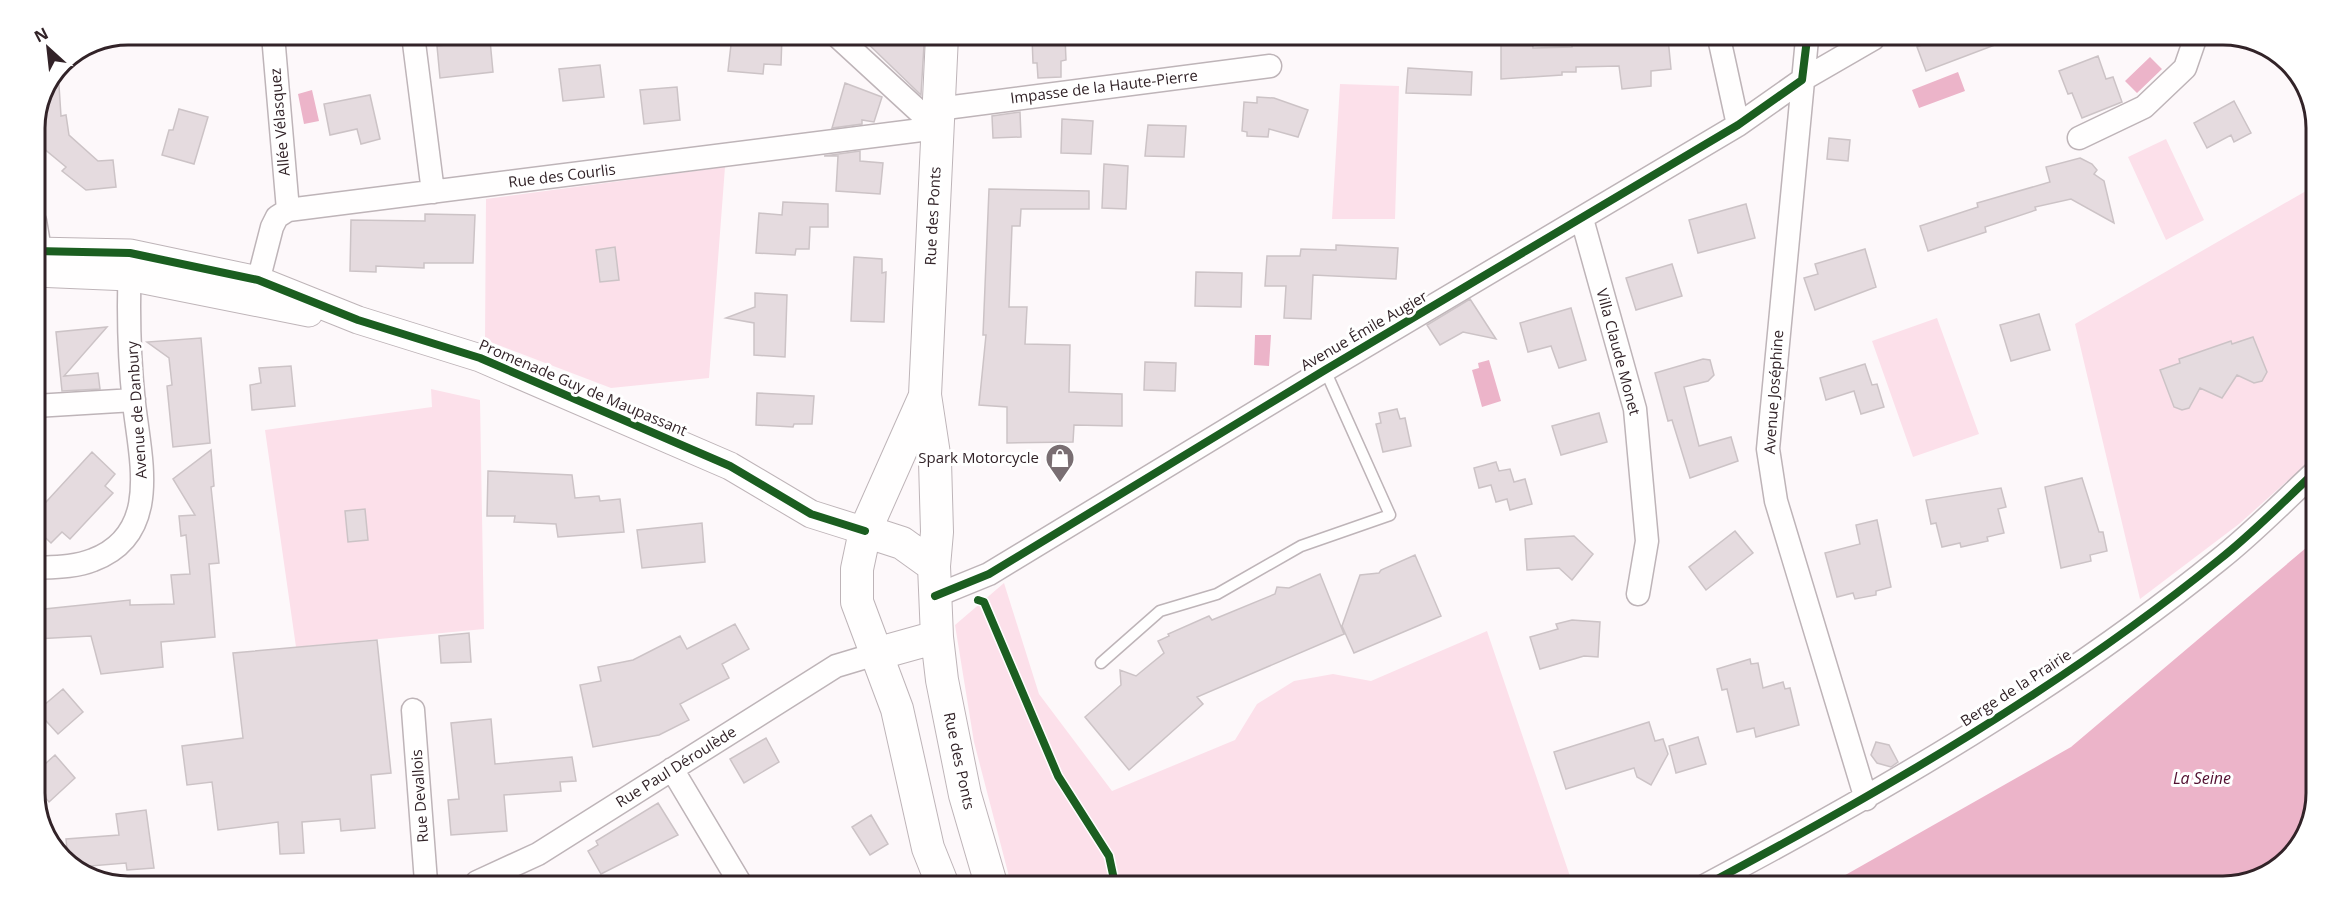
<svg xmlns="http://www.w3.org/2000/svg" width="2351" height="921" viewBox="0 0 2351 921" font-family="'Open Sans',sans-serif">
<rect width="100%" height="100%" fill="#fdf8fa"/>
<path fill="#fce0ea" d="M1340,84L1399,86L1395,219H1332Z
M2166,139L2204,220L2166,240L2128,157Z
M725,167L709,378L611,388L485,340L486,199Z
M2306,191L2316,208L2314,457L2239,524L2140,599L2075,324Z
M1937,318L1979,434L1913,457L1872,341Z
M431,389L480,400L484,629L296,647L265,430L432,407Z
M1004,583L1039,694L1112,791L1235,740L1257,704L1294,681L1333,674L1371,681L1487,631L1573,885L1011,884L974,742L955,625Z"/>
<path fill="#ecb4c9" d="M2150,57L2162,69L2137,93L2125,81Z
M1958,72L1965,91L1919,108L1912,90Z
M312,90L319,121L304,124L298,94Z
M1255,335H1271L1269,366L1254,365Z
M1489,360L1501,401L1482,407L1472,370L1479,368L1478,363Z
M2313,542L2311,823L2280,867L2223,886H1826L2071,747Z"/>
<path fill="#e5dbdf" stroke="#ccc3c6" stroke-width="1.5" d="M732,36H782L781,65L764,64L763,74L728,71Z
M860,36H887L892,41L924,45L921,95Z
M1032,37H1065L1066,60L1061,61V77L1038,78L1037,63H1033Z
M1501,38H1532L1533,48L1572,47V38H1668L1671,69L1651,71V86L1622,89L1619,66L1576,67V72H1562V75L1501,79Z
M1937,39H2008V40L1926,71L1917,47Z
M490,40L493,72L440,78L437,46Z
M2098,56L2106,79L2113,77L2122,102L2082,118L2072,93L2068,94L2059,71Z
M600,65L604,97L563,101L559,69Z
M1408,68L1472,72L1471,95L1406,93Z
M58,70L61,116L66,115L69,135L98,161L113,160L116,187L86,190L62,171L66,167L42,147L39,113Z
M845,83L882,97L874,122L862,120V124L832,128Z
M677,87L680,120L644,124L640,90Z
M370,95L380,139L361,144L357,129L330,135L324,104Z
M1257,97L1274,98L1308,110L1298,137L1269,129L1268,137L1247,136V132L1242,131L1244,102L1257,103Z
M2234,101L2251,133L2234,142L2231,135L2207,148L2194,123Z
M179,109L208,117L194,164L162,155L169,130H173Z
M1020,112L1021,137L993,138L992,116Z
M1062,119L1093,121L1091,154L1061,153Z
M1148,125L1186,126L1184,157L1145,156Z
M1829,138L1850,140L1848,161L1827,159Z
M860,151V161L883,163L880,194L836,191L838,156H824Z
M2080,158L2092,164L2097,170L2094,174L2104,181L2114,223L2071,199L2035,207L2036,210L1985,227L1986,232L1928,251L1920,226L1978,207L1977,203L2050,182L2046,167Z
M1104,164L1128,166L1126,209L1102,208Z
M989,189L1089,191V209H1021L1020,226H1012L1009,307H1027L1025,344L1070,345L1069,392L1122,394V426L1074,425L1073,442L1007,443V407L979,405L986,335H983Z
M783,202L828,204V227H810L809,249H796L795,255L756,253L759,213L782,215Z
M1746,204L1755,238L1698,253L1689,220Z
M425,214L475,215L473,263H424V268L376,266V272L350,271L351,220L425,221Z
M1336,245L1398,248L1396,279L1313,275L1311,319L1284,318L1286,286H1265L1267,256H1300L1301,249L1336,250Z
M615,247L619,280L600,282L596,250Z
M1865,249L1876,287L1815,310L1804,278L1818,274L1815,264Z
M854,257L882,259V273L886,272L884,322L851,321Z
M1672,264L1682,296L1636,310L1626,278Z
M1196,272L1242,273L1241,307L1195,306Z
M755,293L787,295L785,357L754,355V323L726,318L755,307Z
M1470,299L1496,339L1463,332L1440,345L1427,325Z
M1571,308L1586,360L1559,368L1551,346L1528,352L1520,323Z
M2039,314L2050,350L2011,361L2000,325Z
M107,327L64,376L98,373L100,389L62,391L56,332Z
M2253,337L2267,372L2262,381L2254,383L2237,375L2222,398L2200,388L2189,408L2182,410L2174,407L2160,370L2180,363L2179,359L2231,341L2232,344Z
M201,338L210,443L173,447L167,386L172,385L169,358L147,342Z
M1703,359L1710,360L1714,375L1708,381L1684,387L1699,446L1731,437L1738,461L1690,478L1672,420L1668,421L1655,373Z
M1145,362L1176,363L1175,391L1144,390Z
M1865,364L1872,385L1877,384L1884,407L1861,414L1854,391L1826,400L1820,378Z
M291,366L295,406L252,410L250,385L261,383L259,368Z
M757,393L814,396L812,424H794L793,427L756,425Z
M1397,409L1400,419L1405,418L1411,446L1383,452L1376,424L1381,423L1379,413Z
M1599,413L1607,442L1561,455L1552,426Z
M211,450L214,486L211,487L219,563L209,564L215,637L161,642L163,667L101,674L91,636L35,639V610L130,600V605L174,604L171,575L190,574L186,535L181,536L179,516L195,515L173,479Z
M92,452L115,474L105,486L113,493L70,539L62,532L51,543L35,528V514Z
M1496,462L1499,471L1510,469L1514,482L1525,479L1532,504L1510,510L1507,499L1496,502L1491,485L1479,488L1474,468Z
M488,471L572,475L575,498L599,496L600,501L620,499L624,532L558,537L556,524L514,522L515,516H487Z
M2082,478L2099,532H2103L2107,551L2090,555L2091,561L2061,568L2045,487Z
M2001,488L2006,507L1998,509L2004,533L1987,537L1988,541L1961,547L1960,543L1942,547L1936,523L1931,524L1926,500Z
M365,509L368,540L348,542L345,511Z
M1877,520L1891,587L1876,591V595L1855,599L1853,593L1837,597L1825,553L1860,544L1856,525Z
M702,523L705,562L642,568L637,530Z
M1735,531L1753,553L1706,590L1689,567Z
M1574,536L1593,554L1572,580L1559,568L1527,570L1525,539Z
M1415,555L1441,616L1354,653L1342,626L1360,575L1379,573L1381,570Z
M1320,574L1344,634L1197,697L1203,704L1129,770L1085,717L1121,685L1120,670L1136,676L1164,653L1158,641L1169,636L1168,634L1209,616L1212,620L1275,594L1277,587L1289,588Z
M1572,620L1600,622L1598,657L1584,656L1540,669L1530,637L1558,629L1556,624Z
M735,624L749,649L722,664L729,678L680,704L689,720L659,735L593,747L580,685L601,681L598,667L633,660L680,636L687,649Z
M469,633L471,662L441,663L439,636Z
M377,640L391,773L371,775L375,828L341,831L340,819L302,822L304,853L280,854L278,822L218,830L212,782L187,785L182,746L243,738L233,653Z
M1750,659L1751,664L1758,663L1763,688L1783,682L1785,689L1790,688L1799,725L1756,737L1754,728L1737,732L1727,689L1722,690L1717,669Z
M63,689L83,712L58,734L37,711Z
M491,719L495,764L572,757L576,781L560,782L561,791L504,795L507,831L451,835L448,800L459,799L451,723Z
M1649,722L1655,741L1663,739L1668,754L1651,785L1637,777L1634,768L1566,789L1554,752Z
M1698,737L1706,764L1676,773L1669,746Z
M766,738L779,762L744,783L730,759Z
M1876,742L1889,745L1898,762L1891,767L1877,763L1871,755Z
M55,755L75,778L49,802L35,786V773Z
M658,803L678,835L601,874L588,851L598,845L596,841Z
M146,810L154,868L127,870L126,863L78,867L68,860L66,839L119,835L116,814Z
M871,815L888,844L870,855L852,827Z"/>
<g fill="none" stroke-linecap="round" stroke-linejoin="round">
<g stroke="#beb4b8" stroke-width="13">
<path id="service" d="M1101,663L1160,611L1217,594L1301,546L1390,515L1325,370"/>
</g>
<g stroke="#beb4b8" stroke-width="25">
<path id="minor" d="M273,35L288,210
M413,35L433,192
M837,36L937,128
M1719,38L1738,125
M1807,39L1768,449L1776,501L1866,799
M938,109L1270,66
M2079,138L2144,107L2185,68L2195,39
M1582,219L1635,409L1647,541L1638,594
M35,221L43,267
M254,297L272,227L277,217L288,210L937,128
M35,406L134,400
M35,568C54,567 76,567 93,560C162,534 140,458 134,403C129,357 128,308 130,261
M935,596L989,574L1325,370L1738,125L1802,80L1873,39
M413,710L426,882
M672,769L740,883
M477,882L538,854L836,666L876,654
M1706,885C1885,790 2062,687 2220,559C2253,533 2283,502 2314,473"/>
</g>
<g stroke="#beb4b8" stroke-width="29">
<path id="tertiary" d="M35,251L130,253L258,280L358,320L480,358L730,466L811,514L865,531
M35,273L129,277L309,313"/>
</g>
<g stroke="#beb4b8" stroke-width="34">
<path id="secondary" d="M942,36L925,395L935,461L937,532L934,566L937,637L942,680L965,795L991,884
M925,396L865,531L857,569V602L897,709L928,848L942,883
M865,531L902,543L934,566
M876,654L937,637"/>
</g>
<use href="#service" stroke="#fffefe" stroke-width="10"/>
<use href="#minor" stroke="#fffefe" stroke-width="22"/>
<use href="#tertiary" stroke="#fffefe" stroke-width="27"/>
<use href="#secondary" stroke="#fffefe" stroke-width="32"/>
<g stroke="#fff" stroke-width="11">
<path id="cycleway" d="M35,251L130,253L258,280L358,320L480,358L730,466L811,514L865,531
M935,596L989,574L1325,370L1738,125L1802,80L1807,39
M978,600L984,602L1058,776L1109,856L1115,884
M1706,885C1885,790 2062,687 2220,559C2253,533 2283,502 2314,473"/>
</g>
<use href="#cycleway" stroke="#1b5e20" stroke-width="8"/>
</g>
<defs>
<g id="shop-pin" transform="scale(1.5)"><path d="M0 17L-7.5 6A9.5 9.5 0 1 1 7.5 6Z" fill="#796e72" stroke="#fff"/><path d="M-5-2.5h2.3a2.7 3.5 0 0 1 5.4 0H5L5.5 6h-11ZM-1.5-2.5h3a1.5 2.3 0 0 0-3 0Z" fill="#fff"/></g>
</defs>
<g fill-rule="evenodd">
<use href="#shop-pin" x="1060" y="458"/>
</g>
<g text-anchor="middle" stroke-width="6" stroke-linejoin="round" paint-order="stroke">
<g font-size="15" fill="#322328" stroke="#fff">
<text transform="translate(1104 87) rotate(-7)" y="5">Impasse de la Haute-Pierre</text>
<text transform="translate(280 122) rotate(-95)" y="5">Allée Vélasquez</text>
<text transform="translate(562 176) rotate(-7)" y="5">Rue des Courlis</text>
<text transform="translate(933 216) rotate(-87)" y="5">Rue des Ponts</text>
<text transform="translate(1364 331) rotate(-30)" y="5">Avenue Émile Augier</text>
<text transform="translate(1618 352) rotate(75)" y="5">Villa Claude Monet</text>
<text transform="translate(583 388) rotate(23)" y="5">Promenade Guy de Maupassant</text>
<text transform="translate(1774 392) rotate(-86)" y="5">Avenue Joséphine</text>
<text transform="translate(137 410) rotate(-94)" y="5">Avenue de Danbury</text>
<text transform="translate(2016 688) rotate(-33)" y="5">Berge de la Prairie</text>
<text transform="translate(959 761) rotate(78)" y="5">Rue des Ponts</text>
<text transform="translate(676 767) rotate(-32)" y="5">Rue Paul Déroulède</text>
<text transform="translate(420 796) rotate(-94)" y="5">Rue Devallois</text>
</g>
<g font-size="15" fill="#322328" stroke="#fff" text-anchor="end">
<text x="1039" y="463">Spark Motorcycle</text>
</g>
<g font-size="16" font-style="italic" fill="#531031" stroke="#fff">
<text x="2202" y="784">La Seine</text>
</g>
</g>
<path d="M0 0H2351V921H0ZM128 45H2223A83 83 0 0 1 2306 128V793A83 83 0 0 1 2223 876H128A83 83 0 0 1 45 793V128A83 83 0 0 1 128 45Z" fill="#fff" fill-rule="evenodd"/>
<path fill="none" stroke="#322328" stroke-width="3" d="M128 45H2223A83 83 0 0 1 2306 128V793A83 83 0 0 1 2223 876H128A83 83 0 0 1 45 793V128A83 83 0 0 1 128 45Z"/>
<g transform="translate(48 48) rotate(333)" stroke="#ffffff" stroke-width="4.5" paint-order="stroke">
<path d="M0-4.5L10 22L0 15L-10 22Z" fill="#322328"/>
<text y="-9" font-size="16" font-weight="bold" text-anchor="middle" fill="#322328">N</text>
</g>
</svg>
